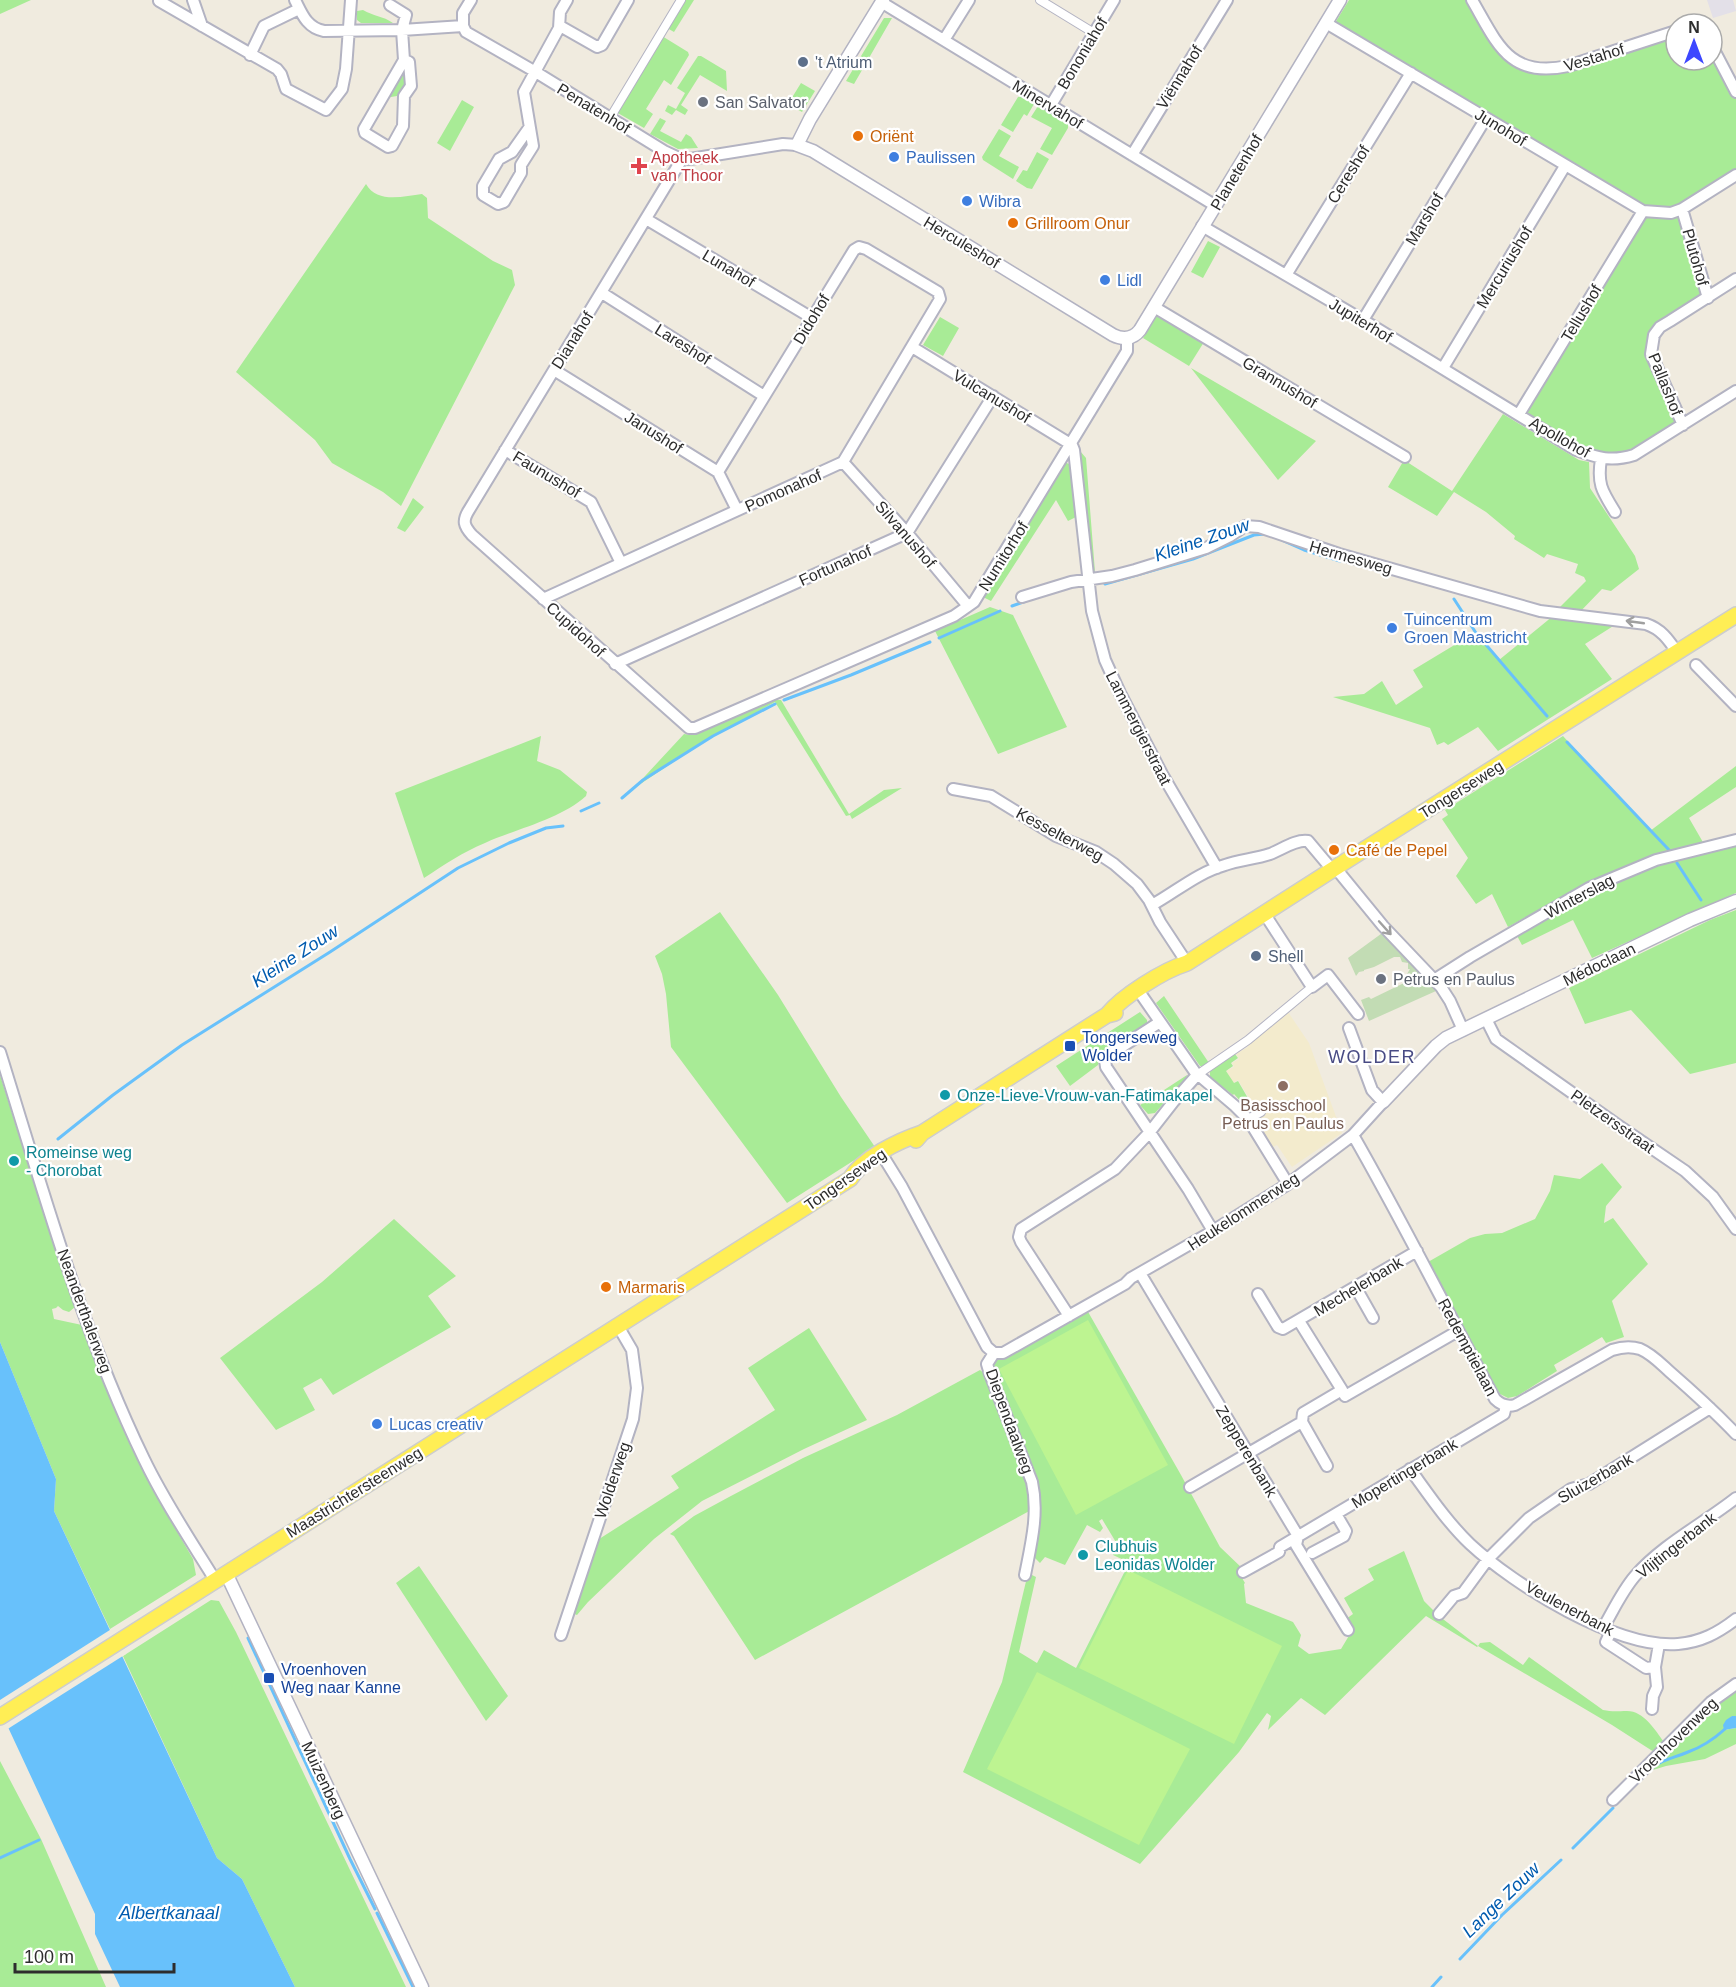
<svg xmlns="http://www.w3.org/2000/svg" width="1736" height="1987" viewBox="0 0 1736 1987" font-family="Helvetica,sans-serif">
<rect width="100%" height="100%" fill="#f0ebdf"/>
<path fill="#e3e0e8" d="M1707,0H1733L1736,11L1713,18Z"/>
<path fill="#f3ebcd" d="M1288,1012L1309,1043L1342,1133L1292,1167L1277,1145L1273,1147L1252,1114L1257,1111L1238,1080L1233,1083L1226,1071L1234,1067L1232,1063L1239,1059L1236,1054L1248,1047L1246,1044Z"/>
<path fill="#a8eb96" d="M0,0H31L0,14Z
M683,0H694L674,32L667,28Z
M1349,0H1467L1495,50L1512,64L1532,71L1676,32V60H1712V50L1736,96V171L1671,211H1650L1492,115L1335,23Z
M363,10C373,16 383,16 393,23H361L357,20V11Z
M884,18H892L854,84L846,81Z
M662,36L688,52L689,55L671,85L664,80L646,109L653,114L644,128L616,112Z
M698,56H701L726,71L727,91L700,75L681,105L688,110L685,115L676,110L672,115L665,111L668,105L676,109L685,93L677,88Z
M402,68L407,87L403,95L385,98Z
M801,83L815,91L802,112L788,104Z
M1023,96L1034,104L1027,116L1024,114L1013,132L1001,125L1018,97Z
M462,100L474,107L450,151L437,143Z
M1038,106L1068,124V128L1052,155L1040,149L1052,128L1031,117Z
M660,118L666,121L660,131L681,142L686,134L691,137L698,148L678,149L650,134Z
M999,129L1011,136L999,156L1019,167L1013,179L983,160L982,157Z
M1037,152L1049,159L1032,189L1027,188L1016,181L1023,170L1027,171Z
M366,184C377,204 404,196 422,194L427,198L428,218L493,261L512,270L515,285L401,506L383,492L332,463L315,440L236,372Z
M1681,213L1705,297L1649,336L1679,424L1634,452L1619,457L1577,447L1523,413L1645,215Z
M1208,241L1220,247L1203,278L1191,272Z
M1158,314L1204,342L1189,366L1143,338Z
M940,317L959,328L943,356L923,345Z
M1191,368L1316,441L1278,480Z
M1503,414L1579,460L1589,462L1590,488L1635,556L1639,569L1611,591L1602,589L1577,615L1558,609L1586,581L1584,577L1575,573L1578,564L1547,554L1544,558L1514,539L1515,536L1486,512L1454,492L1437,516L1388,487L1404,460L1452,491Z
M1080,451L1086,458L1095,572L1091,565Z
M1064,462L1072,465L1076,517L1068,521L1056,500L991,601L981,596Z
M413,498L424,507L405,532L397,528Z
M990,607L1013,615L1067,727L998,754L935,631Z
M1553,616L1618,623L1585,644L1612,679L1498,751L1478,727L1448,745L1444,742L1437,745L1430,728L1333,697L1364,694L1382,681L1396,705L1423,687L1413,670L1476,632L1499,660Z
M772,700H781L849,814L884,790L902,788L852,819L850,815L846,816L775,702L697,746L633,789L684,734L690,735Z
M541,736L537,761L560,770L587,792L586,796C561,819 516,829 485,843C463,852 444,865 424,878L395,793Z
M1563,736L1650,831L1736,766V787L1689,818L1704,844L1582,886L1508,927L1492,894L1476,904L1456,876L1468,858L1442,819L1448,815L1445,810Z
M1736,843V893L1592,958L1573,920L1522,945L1515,932L1571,900L1641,867Z
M1736,910V1063L1690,1074L1631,1010L1585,1024L1569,988L1710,920Z
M720,912L778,995L841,1097L875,1147L787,1203L671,1047L666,994L662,974L655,956Z
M1164,996L1209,1063L1205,1066H1200L1156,1003Z
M1140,1012L1147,1020V1024L1104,1052L1101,1055L1098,1065L1070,1086L1056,1066Z
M1235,1054L1238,1058L1231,1063L1233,1066L1226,1071L1234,1083L1238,1081L1256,1112L1252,1114L1234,1094L1233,1095L1210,1077V1071Z
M0,1075L28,1164L76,1302L75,1307L69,1312L63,1310L58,1306L56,1308L52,1309L54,1319L82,1325L117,1411L175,1528L193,1559L196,1575L110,1629L54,1511L56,1479L0,1342Z
M1187,1075L1186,1079L1167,1100L1161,1092Z
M1158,1094L1164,1103L1155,1113L1148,1114L1140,1105Z
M1602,1163L1622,1187L1606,1206L1604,1223L1613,1218L1648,1264L1612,1301L1624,1337L1606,1343L1602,1337L1554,1365L1557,1371L1517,1396L1508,1398L1500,1394L1465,1333L1428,1262L1470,1238L1485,1234L1502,1233L1535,1219L1550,1191L1554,1175L1580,1179Z
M394,1219L456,1276L428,1296L451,1327L333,1395L321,1378L303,1388L315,1410L276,1430L220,1358L322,1282Z
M1087,1310L1181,1475L1220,1547L1243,1569L1239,1573L1245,1583L1244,1584L1246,1603L1293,1622L1301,1635L1298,1646L1309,1654L1341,1649L1353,1629L1346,1619L1353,1614L1344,1598L1374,1580L1368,1569L1404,1551L1424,1601L1439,1616L1478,1646L1480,1643L1490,1642L1523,1665L1529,1657L1603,1710C1612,1712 1618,1711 1627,1711C1644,1711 1655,1730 1664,1742L1654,1752L1612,1725L1478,1646L1477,1647L1426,1616L1325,1715L1301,1698L1268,1730L1271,1716L1267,1713L1239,1752L1140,1864L963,1772L1002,1682L1028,1573L1036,1577L1019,1652L1037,1663L1044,1650L1076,1668L1127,1567L1124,1565L1126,1561L1113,1555L1117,1544L1102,1519L1099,1521L1103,1528L1100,1532L1087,1525L1065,1565L1045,1557L1040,1563L1034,1557L1039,1505L993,1369V1362Z
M809,1328L867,1420L804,1449L702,1501L654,1539L588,1602L577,1615L572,1613L596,1541L679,1488L671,1476L775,1410L748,1368Z
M980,1370L985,1374L1029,1486L1033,1509L755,1660L674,1536L670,1534L694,1516L729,1497L803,1458L897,1415Z
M419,1566L508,1696L486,1721L396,1583Z
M211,1600L219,1601L236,1632L406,1987H295L242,1879L217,1858L123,1656Z
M1736,1688V1716H1732L1724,1730L1736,1728V1744L1705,1759L1666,1766L1643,1773Z
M0,1761L41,1839L106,1987H0Z"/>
<path fill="#c2dcb4" d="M1385,931L1436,991L1369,1021L1361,1000L1369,997L1371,999L1404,983L1407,986L1414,982L1410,973L1407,974L1410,969H1408V963L1402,962L1400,957H1394L1374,967L1364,970V971L1359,972L1356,976L1348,958Z"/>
<path fill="#bdf491" d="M1088,1320L1168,1465L1076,1515L999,1369Z
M1128,1570L1282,1646L1234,1744L1079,1668Z
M1037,1672L1190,1749L1139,1845L987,1769Z"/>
<path fill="#68c1fb" d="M0,1342L56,1479L54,1511L217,1858L242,1879L295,1987H120L95,1934V1914L0,1710Z
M1732,1716H1736V1728L1724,1730L1723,1725L1726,1720Z"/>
<path fill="#f0ebdf" d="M113,1628L126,1654L6,1730L0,1717V1700Z"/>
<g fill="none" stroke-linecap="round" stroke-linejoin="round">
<path stroke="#68c1fb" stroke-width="3" d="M1277,538L1304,550L1340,561
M1105,584L1193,559L1254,535L1265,534
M1454,599L1476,633L1547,716
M1012,606L1026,601
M939,638L1000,611
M784,700L851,675L930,642
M1567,742L1670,851
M622,798L643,780L713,736L775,704
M581,811L599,803
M1677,863L1701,900
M58,1139L113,1095L182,1045L330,952L458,868L509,843L546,828L563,826
M248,1638L350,1859L375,1909
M1652,1767C1667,1758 1674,1758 1688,1752C1702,1747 1714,1739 1725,1729
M1573,1848L1613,1808
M0,1858L39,1840
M377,1913L413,1987
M1460,1959L1502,1915L1561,1860
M1432,1987L1441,1977"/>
<g stroke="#b3b3c2" stroke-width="10">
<path id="pedestrian" d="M1040,0L1094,33
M613,119V113L681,0
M1197,1075L1248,1040L1312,987
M1248,1119L1261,1112"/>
</g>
<g stroke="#b3b3c2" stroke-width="14">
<path id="minor" d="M162,0L159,1L277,69L281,74L286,89L326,110L342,89L346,69L351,0
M193,0L202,26
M295,0C302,14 307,28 324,31L402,30L463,26
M1472,0C1497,43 1509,79 1568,66L1676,31
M881,2L1216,206
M390,5L406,15L402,30L404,60L364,129L365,133L388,147L392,146L403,126L404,96L411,86L409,62L404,60
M1326,23L1643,211L1671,213L1682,209
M463,26L466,32L534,71L664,151L679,158L690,159L783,144L797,145
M463,26V13L471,0
M560,26L597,47L602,45L628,0
M944,40L969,0
M1712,46L1736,92
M250,55L264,26L299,9
M1051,105L1114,0
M529,128L512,152L499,159L483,186V195L498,204L504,202L521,173V165L533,146L524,92L559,28L560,12L567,0
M1132,155L1227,0
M682,159L469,510C462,521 464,526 472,535L689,728H695L954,616L974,602L1127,351V338
M646,219L812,318
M1202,226L1363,320L1576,450C1598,458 1611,462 1634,455L1736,391
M1286,275L1411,73
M602,293L764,396
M1708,298L1682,209L1736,175
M1154,307L1405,457
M1363,320L1486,118
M912,347L1072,445L1074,450L1092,611L1105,660L1120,693L1162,774L1217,868
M1443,368L1565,166
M554,370L718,472L737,510
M1519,414L1643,211
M1683,425L1651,354L1654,335L1660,327L1670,321L1736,279
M505,450L591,502L621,563
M1601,459C1597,484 1602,491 1615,512
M843,462L907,533L968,606
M1022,597L1071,582L1112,576L1135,570L1206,548L1230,536L1245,526L1259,527L1339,554L1540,611L1646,624C1661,629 1668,639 1677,652
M543,599L843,462L940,299L938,292L866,249L859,247L854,250L718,472
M615,664L907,533L993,396
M1696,665L1736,706
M953,789L991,796L1056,836L1096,852L1114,864L1137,884L1149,900L1160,922L1187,963
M1152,905C1177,891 1197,873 1225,865C1239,860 1255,859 1270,854C1281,850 1296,839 1308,841L1329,866L1338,871L1383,926L1441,987L1450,1001L1463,1030
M1264,913L1312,987L1328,975L1358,1014
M1434,980L1470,957L1589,888L1656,860L1736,840
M1138,990L1195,1072L1235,1106L1248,1119L1288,1184
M1486,1019L1496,1039L1619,1126L1685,1171L1713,1197L1736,1229
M1160,1022L1109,1055L1105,1060L1106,1067L1188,1189L1213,1231
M0,1052C43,1190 81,1329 144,1459C164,1501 191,1541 215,1580
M1353,1135C1403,1222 1447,1311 1495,1399C1501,1405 1507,1407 1515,1405L1612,1350C1621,1347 1631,1346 1640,1349C1652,1354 1661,1364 1670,1372C1693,1392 1715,1412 1736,1434
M881,1153L902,1187L987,1347L994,1353
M1140,1273L1298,1536L1296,1545L1348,1630
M1356,1288L1373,1318
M1258,1294L1278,1327L1283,1329L1417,1251
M1069,1316L1021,1242L1019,1237L1021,1229L1115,1169L1149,1133L1174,1101L1197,1075
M1299,1321L1342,1390
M994,1353H1003L1125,1284L1131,1278L1213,1231L1288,1184L1353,1135L1383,1102L1372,1090L1349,1028
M994,1353L987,1364L990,1374L1032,1482C1039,1514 1031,1544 1025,1575
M1327,1466L1302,1422L1303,1413L1342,1390L1345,1396L1458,1331
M1410,1469C1429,1495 1447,1522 1470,1544C1514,1585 1617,1649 1678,1644C1701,1642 1718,1633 1736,1619
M1190,1487L1302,1422
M1312,1553L1344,1536L1346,1531L1336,1514
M1243,1572L1279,1552L1280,1547L1504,1414L1506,1406
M1439,1614L1454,1596L1463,1593L1488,1559L1529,1518L1571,1489L1589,1484L1710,1408
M1603,1628C1613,1611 1622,1591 1635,1576C1663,1544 1703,1524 1736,1498
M1611,1631L1606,1642L1646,1668L1655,1667
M561,1635L633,1419L637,1388L632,1350L618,1326
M1652,1709L1653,1696L1657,1687L1655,1667L1659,1644
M1613,1800L1711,1702L1736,1684"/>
</g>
<g stroke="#b3b3c2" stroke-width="15">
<path id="tertiary" d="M883,0L810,119L797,145L813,151L1113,335C1123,340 1133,339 1140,330L1340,0
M1383,1102L1436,1046L1446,1038L1690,920L1736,901
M226,1573L422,1987"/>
</g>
<g stroke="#cdcdcd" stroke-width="18">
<path id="primary" d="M1107,1015C1123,996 1162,971 1187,963L1346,861L1736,615
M916,1140L922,1133L1107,1015L1115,1013
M0,1717L850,1179C863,1158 898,1141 922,1133"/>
</g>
<use href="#pedestrian" stroke="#fff" stroke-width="8"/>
<use href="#minor" stroke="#fff" stroke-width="10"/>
<use href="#tertiary" stroke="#fff" stroke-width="12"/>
<use href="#primary" stroke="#fe5" stroke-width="15"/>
</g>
<defs><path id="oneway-shaft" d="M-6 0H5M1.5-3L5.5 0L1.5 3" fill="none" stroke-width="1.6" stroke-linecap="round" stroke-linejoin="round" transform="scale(1.5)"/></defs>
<g stroke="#a0a0a0">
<use href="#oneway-shaft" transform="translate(1635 622) rotate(-172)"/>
<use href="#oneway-shaft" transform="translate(1385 928) rotate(48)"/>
</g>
<g fill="#5c6f8a" stroke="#fff" stroke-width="2">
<circle cx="803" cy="62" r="6"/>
<circle cx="1256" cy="956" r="6"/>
</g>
<g fill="#6b7280" stroke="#fff" stroke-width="2">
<circle cx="703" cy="102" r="6"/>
<circle cx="1381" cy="979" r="6"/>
</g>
<g fill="#e8710a" stroke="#fff" stroke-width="2">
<circle cx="858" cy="136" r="6"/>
<circle cx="1013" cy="223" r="6"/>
<circle cx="1334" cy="850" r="6"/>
<circle cx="606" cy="1287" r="6"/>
</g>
<g fill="#3f7fe0" stroke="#fff" stroke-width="2">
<circle cx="894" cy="157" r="6"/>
<circle cx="967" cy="201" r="6"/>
<circle cx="1105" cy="280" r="6"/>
<circle cx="1392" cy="628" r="6"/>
<circle cx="377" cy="1424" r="6"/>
</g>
<path fill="#e0444e" stroke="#fff" stroke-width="2" d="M636 157h6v6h6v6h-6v6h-6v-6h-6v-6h6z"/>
<g fill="#1a4fb4" stroke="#fff" stroke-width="2">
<rect x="1064" y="1040" width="12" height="12" rx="3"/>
<rect x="263" y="1672" width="12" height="12" rx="3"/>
</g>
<circle fill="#8d6e63" stroke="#fff" stroke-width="2" cx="1283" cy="1086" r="6"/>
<g fill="#0f9aa8" stroke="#fff" stroke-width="2">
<circle cx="945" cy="1095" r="6"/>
<circle cx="14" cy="1161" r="6"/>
<circle cx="1083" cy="1555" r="6"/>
</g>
<g text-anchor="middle" stroke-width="4.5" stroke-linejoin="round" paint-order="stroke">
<g font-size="16" fill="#2d2d2d" stroke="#fff">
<text transform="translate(1082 53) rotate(-59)" y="6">Bononiahof</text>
<text transform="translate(1594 57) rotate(-17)" y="6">Vestahof</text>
<text transform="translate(1179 77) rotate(-58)" y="6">Viënnahof</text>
<text transform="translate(1048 104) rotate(31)" y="6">Minervahof</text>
<text transform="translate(594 108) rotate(31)" y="6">Penatenhof</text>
<text transform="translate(1501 127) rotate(31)" y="6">Junohof</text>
<text transform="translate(1236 172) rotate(-59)" y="6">Planetenhof</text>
<text transform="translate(1348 174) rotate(-58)" y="6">Cereshof</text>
<text transform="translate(1424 219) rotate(-59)" y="6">Marshof</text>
<text transform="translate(962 242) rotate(31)" y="6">Herculeshof</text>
<text transform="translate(1696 257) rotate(74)" y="6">Plutohof</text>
<text transform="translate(1504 267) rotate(-59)" y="6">Mercuriushof</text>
<text transform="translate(729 268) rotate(31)" y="6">Lunahof</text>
<text transform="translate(1581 313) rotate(-59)" y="6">Tellushof</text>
<text transform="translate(811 319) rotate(-59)" y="6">Didohof</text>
<text transform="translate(1361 320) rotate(31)" y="6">Jupiterhof</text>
<text transform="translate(572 340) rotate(-58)" y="6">Dianahof</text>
<text transform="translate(683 344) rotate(32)" y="6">Lareshof</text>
<text transform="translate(1280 382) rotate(31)" y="6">Grannushof</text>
<text transform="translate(1666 384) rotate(68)" y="6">Pallashof</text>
<text transform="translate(992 396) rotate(31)" y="6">Vulcanushof</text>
<text transform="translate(654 432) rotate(32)" y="6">Janushof</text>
<text transform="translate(1560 437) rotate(29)" y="6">Apollohof</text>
<text transform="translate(547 474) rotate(31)" y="6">Faunushof</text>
<text transform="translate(783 490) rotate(-24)" y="6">Pomonahof</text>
<text transform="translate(906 534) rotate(49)" y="6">Silvanushof</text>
<text transform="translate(1003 556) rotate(-58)" y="6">Numitorhof</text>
<text transform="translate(1351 557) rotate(16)" y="6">Hermesweg</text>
<text transform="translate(835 565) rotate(-24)" y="6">Fortunahof</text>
<text transform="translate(576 629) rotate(42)" y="6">Cupidohof</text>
<text transform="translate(1139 728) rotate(63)" y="6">Lammergierstraat</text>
<text transform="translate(1461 789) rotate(-32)" y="6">Tongerseweg</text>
<text transform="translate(1060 834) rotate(28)" y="6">Kesselterweg</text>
<text transform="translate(1579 896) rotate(-28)" y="6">Winterslag</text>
<text transform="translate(1599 964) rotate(-26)" y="6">Médoclaan</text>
<text transform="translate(1613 1121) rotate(35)" y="6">Pletzersstraat</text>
<text transform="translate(845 1179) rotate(-35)" y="6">Tongerseweg</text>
<text transform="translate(1243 1211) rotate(-33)" y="6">Heukelommerweg</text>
<text transform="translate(1358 1286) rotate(-31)" y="6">Mechelerbank</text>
<text transform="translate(85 1311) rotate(70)" y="6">Neanderthalerweg</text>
<text transform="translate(1468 1347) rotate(62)" y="6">Redemptielaan</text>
<text transform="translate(1010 1421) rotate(70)" y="6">Diependaalweg</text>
<text transform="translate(1247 1451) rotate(59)" y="6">Zepperenbank</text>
<text transform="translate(1404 1473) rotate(-31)" y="6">Mopertingerbank</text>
<text transform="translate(1595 1478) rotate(-30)" y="6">Sluizerbank</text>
<text transform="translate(612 1480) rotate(-71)" y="6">Wolderweg</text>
<text transform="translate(354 1492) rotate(-32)" y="6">Maastrichtersteenweg</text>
<text transform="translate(1676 1545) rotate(-38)" y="6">Vlijtingerbank</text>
<text transform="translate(1570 1608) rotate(28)" y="6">Veulenerbank</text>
<text transform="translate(1673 1740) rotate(-44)" y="6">Vroenhovenweg</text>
<text transform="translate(324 1780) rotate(65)" y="6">Muizenberg</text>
</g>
<g font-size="16" fill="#4e5e75" stroke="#fff" text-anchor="start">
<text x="815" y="68">'t Atrium</text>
<text x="1268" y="962">Shell</text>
</g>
<g font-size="16" fill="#5b616d" stroke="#fff" text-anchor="start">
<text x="715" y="108">San Salvator</text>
<text x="1393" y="985">Petrus en Paulus</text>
</g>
<g font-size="16" fill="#c56008" stroke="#fff" text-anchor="start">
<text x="870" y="142">Oriënt</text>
<text x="1025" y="229">Grillroom Onur</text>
<text x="1346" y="856">Café de Pepel</text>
<text x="618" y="1293">Marmaris</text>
</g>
<g font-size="16" fill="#be3a42" stroke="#fff" text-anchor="start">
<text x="651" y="163">Apotheek<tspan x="651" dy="18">van Thoor</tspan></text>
</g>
<g font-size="16" fill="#366cbe" stroke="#fff" text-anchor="start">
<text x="906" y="163">Paulissen</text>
<text x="979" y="207">Wibra</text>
<text x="1117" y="286">Lidl</text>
<text x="1404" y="625">Tuincentrum<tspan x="1404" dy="18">Groen Maastricht</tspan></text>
<text x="389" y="1430">Lucas creativ</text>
</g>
<g font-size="16" fill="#164399" stroke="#fff" text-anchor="start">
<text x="1082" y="1043">Tongerseweg<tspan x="1082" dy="18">Wolder</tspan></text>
<text x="281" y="1675">Vroenhoven<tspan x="281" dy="18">Weg naar Kanne</tspan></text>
</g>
<g font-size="16" fill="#0d838f" stroke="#fff" text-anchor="start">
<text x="957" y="1101">Onze-Lieve-Vrouw-van-Fatimakapel</text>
<text x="26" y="1158">Romeinse weg<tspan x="26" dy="18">- Chorobat</tspan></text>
<text x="1095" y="1552">Clubhuis<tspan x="1095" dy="18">Leonidas Wolder</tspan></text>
</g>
<g font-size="16" fill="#785e54" stroke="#fff">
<text x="1283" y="1111">Basisschool<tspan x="1283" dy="18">Petrus en Paulus</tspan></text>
</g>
<g font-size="18" font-style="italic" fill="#005baf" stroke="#fff">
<text transform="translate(1202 540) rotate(-19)" y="6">Kleine Zouw</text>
<text transform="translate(295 956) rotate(-33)" y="6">Kleine Zouw</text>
<text transform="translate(1501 1900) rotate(-44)" y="6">Lange Zouw</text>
<text x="169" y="1919">Albertkanaal</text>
</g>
<g font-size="18" letter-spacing="1.5" fill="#484b84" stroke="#fff">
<text x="1372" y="1063">WOLDER</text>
</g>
</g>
<g transform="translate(1694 42)"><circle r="28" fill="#ffffff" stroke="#ababab" stroke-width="1.5"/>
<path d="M0-4.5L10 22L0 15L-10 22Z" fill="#3d47ff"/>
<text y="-9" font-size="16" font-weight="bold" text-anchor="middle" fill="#2d2d2d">N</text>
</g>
<path d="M15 1963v9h159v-9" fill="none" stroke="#2d2d2d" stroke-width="3"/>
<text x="24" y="1963" font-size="18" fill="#2d2d2d" stroke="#ffffff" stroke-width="4.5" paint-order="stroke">100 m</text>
</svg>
